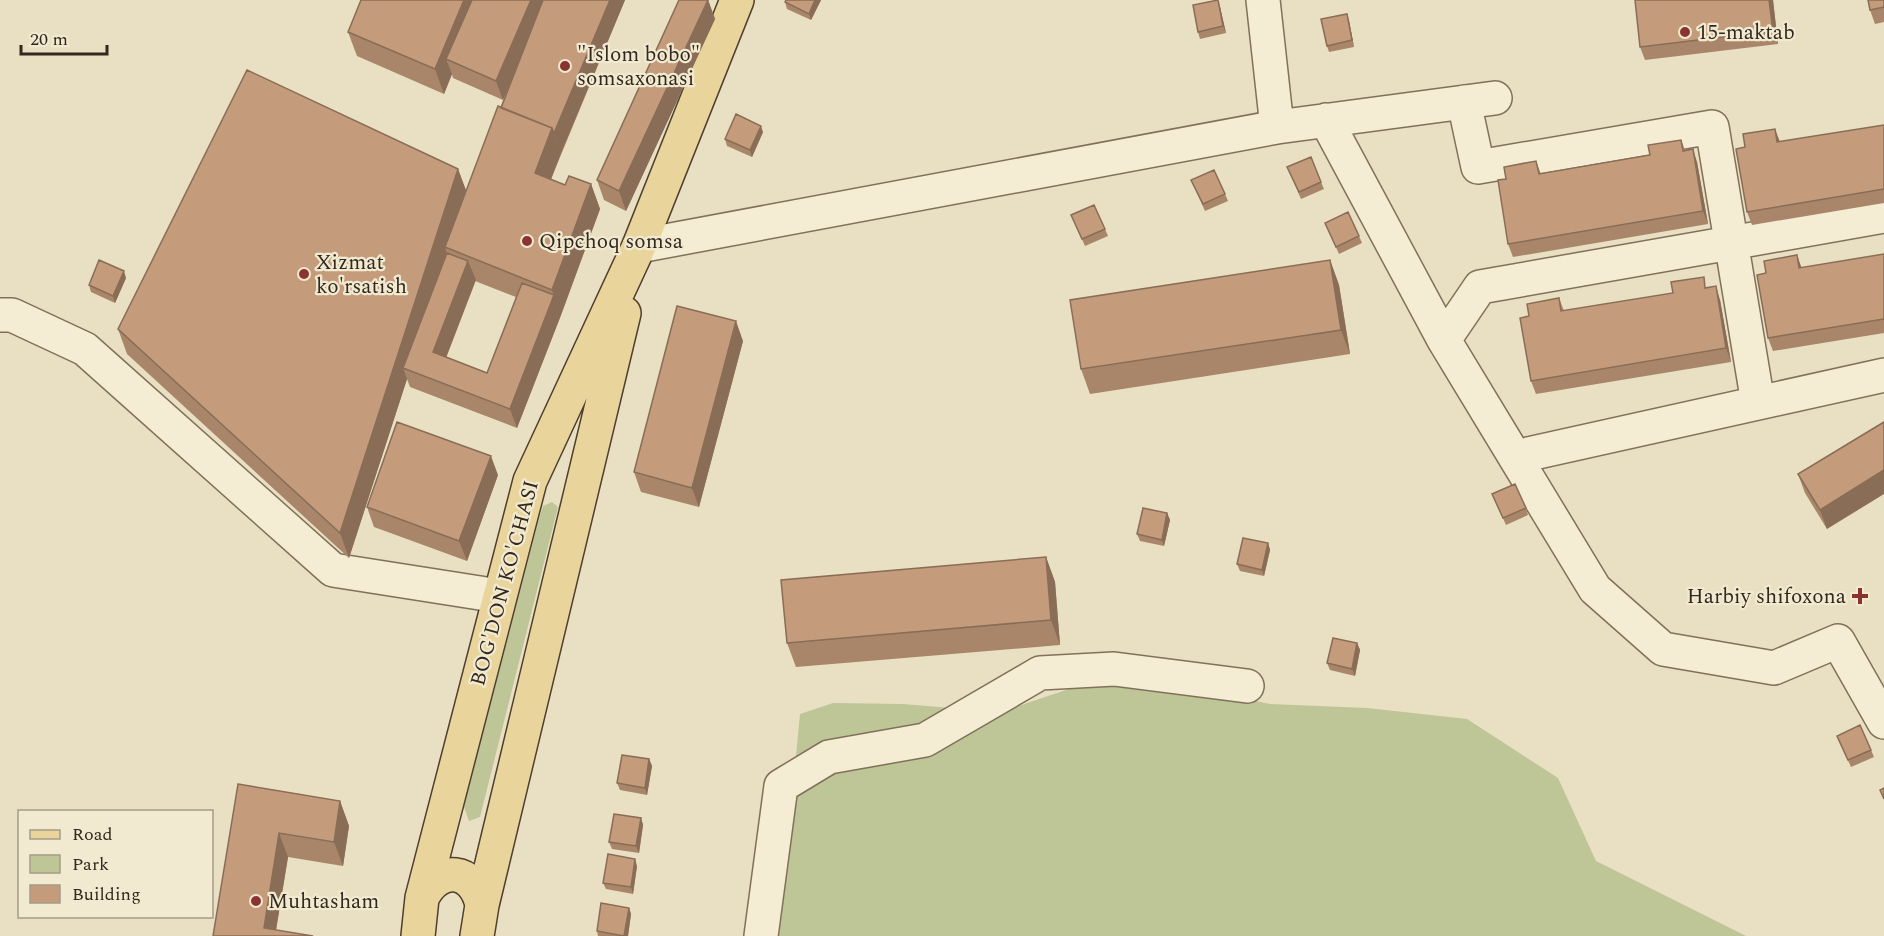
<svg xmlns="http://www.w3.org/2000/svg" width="1884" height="936" viewBox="0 0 1884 936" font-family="Spectral,serif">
<rect width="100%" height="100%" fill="#e9dfc2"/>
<path fill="#bec697" d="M552,502L558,507L480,817L469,821L464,807L537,526L543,506Z
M1081,685L1198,689L1270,704L1367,708L1467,719L1558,778L1596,861L1746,936H779L800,714L833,703L903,704L1000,712Z"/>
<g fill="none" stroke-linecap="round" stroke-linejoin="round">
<g stroke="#81715b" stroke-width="36">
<path id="minor" d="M1263,0L1277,127
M1464,102L1478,167L1712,127L1758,403
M1326,120L1444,340L1595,589L1663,649L1774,668L1838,641L1884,722
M639,246L1277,127L1495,98
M0,315H12L85,349L333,570L499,596
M1444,340L1480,287L1884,216
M1515,457L1884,375
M761,936L781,786L829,757L925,740L1040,673L1114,669L1247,686"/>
</g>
<g stroke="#4f3f2f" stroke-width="36">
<path id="major" d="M422,898C439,864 474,868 482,905
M418,936L422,898L530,481L639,246L737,0
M477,936L482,905L624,313"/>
</g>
<use href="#minor" stroke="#f5ecd4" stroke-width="33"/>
<use href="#major" stroke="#e9d59c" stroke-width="33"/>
</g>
<path fill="#a9866a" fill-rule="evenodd" d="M625,0L551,179L565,185L591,184L600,209L561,315L517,428L410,387L407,379L349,558L127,354L118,329L458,169L466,191L514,74L503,100L453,78L452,74L444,94L357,56L348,32ZM475,281L516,297L487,373L446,357Z
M708,0L715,19L626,211L604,200L597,180Z
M821,0L811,20L787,9L785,2Z
M1635,0H1773L1778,44L1645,60L1640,47Z
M1884,0V22L1875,24L1870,10Z
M1220,7L1226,33L1200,39L1198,32Z
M1347,14L1349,21L1354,47L1329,52L1327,46Z
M1884,125V203L1752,225L1747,212L1745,147Z
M763,132L752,157L727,146L725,139Z
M1681,140L1685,150L1697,162L1708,224L1513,257L1508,244L1506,179L1536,161L1541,174L1650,155Z
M1287,167L1321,182L1324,189L1301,199Z
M1191,180L1225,194L1228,201L1205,211Z
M1071,215L1105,229L1108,236L1085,246Z
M1325,223L1359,236L1362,243L1339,254Z
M1884,254V333L1773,351L1768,338L1766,273L1797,255L1801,268Z
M1330,260L1339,285L1350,354L1090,394L1081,369Z
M126,278L115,303L91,292L89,285Z
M1708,288L1720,300L1731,362L1536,394L1531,381L1529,316L1559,298L1564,311Z
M743,341L699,507L641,492L634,472Z
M1884,422L1827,529L1805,493L1798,474Z
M498,475L467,561L374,527L367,507Z
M1492,494L1526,508L1528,515L1506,525Z
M1167,513L1170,520L1164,546L1140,541L1137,534Z
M1268,543L1270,550L1264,576L1240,571L1237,564Z
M1046,557L1055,582L1060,645L796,667L787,643Z
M1357,643L1360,650L1355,676L1330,670L1327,663Z
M1837,736L1871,750L1874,757L1851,767Z
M649,759L652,766L647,795L620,790L617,783Z
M238,784L340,801L349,826L343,866L288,857L276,930L213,936Z
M641,818L643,825L639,853L612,849L609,842Z
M637,866L633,894L606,889L603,883Z
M629,908L631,914L628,936H598L597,931Z"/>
<path fill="#896d56" d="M464,0H484L446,59L452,74L444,94L435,69Z
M531,0H546L503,100L496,81Z
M610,0H625L561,153L554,133Z
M708,0L715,19L626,211L619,191Z
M815,0H821L811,20L809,14Z
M1218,0L1220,7L1226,33L1223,26Z
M1769,0H1773L1778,44L1773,31Z
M1347,14L1349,21L1354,47L1352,40Z
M761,126L763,132L752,157L750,150Z
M552,128L561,153L544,198L535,173Z
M1775,129L1780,142H1777Z
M1693,149L1697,162L1708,224L1703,211Z
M458,169L467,193L445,247L447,254L403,368L407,379L349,558L340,533Z
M591,184L600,209L561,315L552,290Z
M1797,255L1802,269L1799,268Z
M1330,260L1339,285L1350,354L1341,330Z
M468,261L476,280L441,371L433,352Z
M124,271L126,278L115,303L113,296Z
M1716,286L1720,300L1731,362L1726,348Z
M554,295L561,315L517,428L510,409Z
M736,321L743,341L699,507L692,488Z
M491,456L498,475L467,561L459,541Z
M1884,470V494L1827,529L1820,510Z
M1167,513L1170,520L1164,546L1162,540Z
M1268,543L1270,550L1264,576L1262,570Z
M1046,557L1055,582L1060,645L1051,620Z
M1357,643L1360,650L1355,676L1352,669Z
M649,759L652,766L647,795L645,788Z
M340,801L349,826L343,866L334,842Z
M641,818L643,825L639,853L636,846Z
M279,833L288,857L275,936L264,928Z
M635,859L637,866L633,894L631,887Z
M629,908L631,914L628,936H624Z"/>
<path fill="#c49c7b" stroke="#896d56" stroke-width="1.5" d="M361,0H464L435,69L348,32Z
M472,0H531L496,81L446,59Z
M543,0H610L554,133L552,128L501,108Z
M679,0H708L619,191L597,180Z
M786,0H815L809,14L785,2Z
M1218,0L1223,26L1198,32L1193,5Z
M1635,0H1769L1773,31L1640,47Z
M1868,0H1884V7L1870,10Z
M1347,14L1352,40L1327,46L1321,19Z
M247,70L458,169L340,533L118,329Z
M498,106L552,128L535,173L565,185L569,176L591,184L552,290L445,247Z
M736,114L761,126L750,150L725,139Z
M1884,125V189L1747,212L1736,149L1745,147L1743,134L1775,129L1777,142Z
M1681,140L1683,151L1693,149L1703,211L1508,244L1498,180L1506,179L1504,167L1536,161L1539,174L1650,155L1648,145Z
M1311,157L1321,182L1299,192L1287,167Z
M1214,170L1225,194L1203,204L1191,180Z
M1094,205L1105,229L1082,239L1071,215Z
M1348,212L1359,236L1336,247L1325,223Z
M447,253L468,261L433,352L487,373L522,283L554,295L510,409L403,368Z
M1884,254V319L1768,338L1757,275L1766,273L1764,261L1797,255L1799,268Z
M99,260L124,271L113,296L89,285Z
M1330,260L1341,330L1081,369L1070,300Z
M1704,277L1705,288L1716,286L1726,348L1531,381L1520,318L1529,316L1527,304L1559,298L1561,311L1673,293L1671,282Z
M677,306L736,321L692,488L634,472Z
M397,422L491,456L459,541L367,507Z
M1884,422V470L1820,510L1798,474Z
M1515,484L1526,508L1503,518L1492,494Z
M1143,508L1167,513L1162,540L1137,534Z
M1243,538L1268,543L1262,570L1237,564Z
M1046,557L1051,620L787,643L781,580Z
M1333,638L1357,643L1352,669L1327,663Z
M1860,725L1871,750L1848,760L1837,736Z
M622,755L649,759L645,788L617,783Z
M238,784L340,801L334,842L279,833L264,928L313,936H213Z
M1884,788V799L1880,790Z
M614,814L641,818L636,846L609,842Z
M608,854L635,859L631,887L603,883Z
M601,903L629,908L624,936L597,931Z"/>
<g fill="#8a3431" stroke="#f1e9d0" stroke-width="2">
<circle cx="1685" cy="32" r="6"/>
<circle cx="565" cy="66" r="6"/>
<circle cx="527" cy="241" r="6"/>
<circle cx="304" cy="274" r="6"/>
<path d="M1857 587h6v6h6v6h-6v6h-6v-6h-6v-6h6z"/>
<circle cx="256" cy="901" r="6"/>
</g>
<g text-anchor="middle" stroke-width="4.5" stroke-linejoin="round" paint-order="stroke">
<g font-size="21" fill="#32281e" stroke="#f1e9d0" text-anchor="start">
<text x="1697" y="39">15-maktab</text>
<text x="577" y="61">"Islom bobo"<tspan x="577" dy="24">somsaxonasi</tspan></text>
<text x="539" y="248">Qipchoq somsa</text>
<text x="316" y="269">Xizmat<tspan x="316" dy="24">ko'rsatish</tspan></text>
<text x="1846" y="603" text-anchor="end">Harbiy shifoxona</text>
<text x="268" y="908">Muhtasham</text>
</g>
<g font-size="21" fill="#32281e" stroke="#f1e9d0">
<text transform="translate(504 583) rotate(-75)" y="7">BOG'DON KO'CHASI</text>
</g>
</g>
<rect x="18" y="810" width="195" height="108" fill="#f1e9d0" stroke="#a59c89" stroke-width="1.5"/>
<rect x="30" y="830" width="30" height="9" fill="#e9d59c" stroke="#a59c89" stroke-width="1.5"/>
<text x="72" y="840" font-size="18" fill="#32281e">Road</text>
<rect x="30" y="855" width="30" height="18" fill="#bec697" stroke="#a59c89" stroke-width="1.5"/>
<text x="72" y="870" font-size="18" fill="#32281e">Park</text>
<rect x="30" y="885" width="30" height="18" fill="#c49c7b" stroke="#a59c89" stroke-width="1.5"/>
<text x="72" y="900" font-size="18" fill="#32281e">Building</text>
<path d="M21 45v9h86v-9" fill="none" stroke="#32281e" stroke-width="3"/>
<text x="30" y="45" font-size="18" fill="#32281e" stroke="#f1e9d0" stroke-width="4.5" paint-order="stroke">20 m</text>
</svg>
